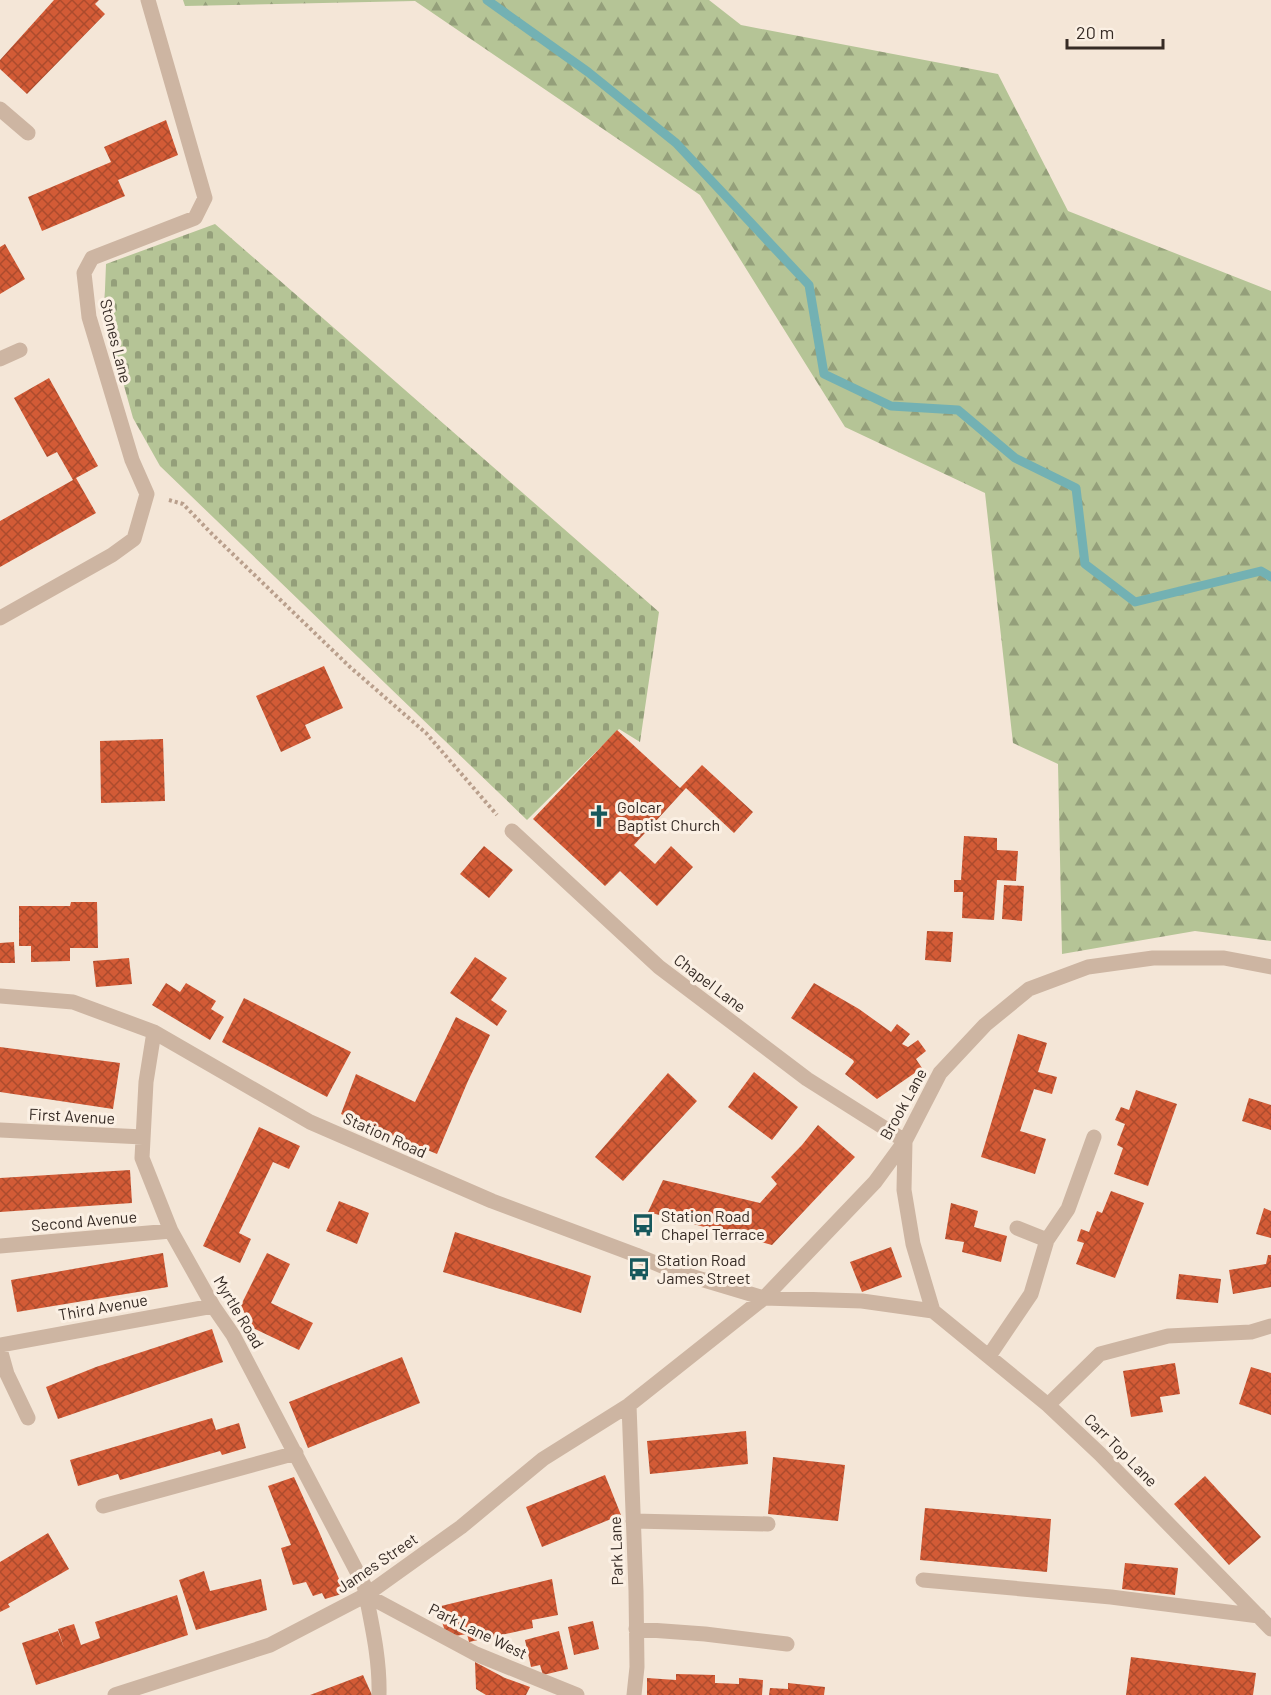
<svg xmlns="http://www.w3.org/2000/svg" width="1271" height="1695" viewBox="0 0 1271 1695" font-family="Barlow,sans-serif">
<defs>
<pattern id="forest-firs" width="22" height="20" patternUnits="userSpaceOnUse" patternTransform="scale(1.5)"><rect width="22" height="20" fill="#b5c496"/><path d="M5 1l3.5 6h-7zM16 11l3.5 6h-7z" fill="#949f7a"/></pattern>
<pattern id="cemetery-stones" width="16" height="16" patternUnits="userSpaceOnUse" patternTransform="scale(1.5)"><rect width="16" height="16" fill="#b5c496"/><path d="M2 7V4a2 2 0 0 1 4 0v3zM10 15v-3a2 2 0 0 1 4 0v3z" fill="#949f7a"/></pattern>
<pattern id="building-cross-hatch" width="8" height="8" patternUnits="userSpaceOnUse" patternTransform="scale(1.5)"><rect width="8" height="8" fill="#d35b36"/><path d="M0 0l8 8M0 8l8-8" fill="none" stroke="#ac4b2d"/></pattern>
</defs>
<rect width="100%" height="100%" fill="#f4e6d7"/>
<path fill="url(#forest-firs)" d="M183,0H709L741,25L998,74L1068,211L1271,291V941L1195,931L1062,954L1058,764L1013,743L985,493L845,427L700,195L415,1L185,6Z"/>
<path fill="url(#cemetery-stones)" d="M215,224L659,612L640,742L619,729L527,820L160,466L133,418L104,314L106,264Z"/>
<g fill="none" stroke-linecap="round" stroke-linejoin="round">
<path stroke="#73b1b3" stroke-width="9" d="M487,0L588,72L676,143L809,285L824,374L891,406L958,410L1015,458L1076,488L1085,564L1135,602L1261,571L1271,577"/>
</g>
<path fill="url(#building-cross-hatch)" d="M54,0H99L95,4L105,14L27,94L0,69V60Z
M166,120L178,155L118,180L125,196L42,231L28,197L111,162L104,147Z
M5,244L25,279L0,294V247Z
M49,378L98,466L76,478L96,513L0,567V521L73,480L57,452L47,457L14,398Z
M324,666L343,708L305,725L311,738L281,752L256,696Z
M617,730L680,788L702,765L753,812L734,833L686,788L634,845L655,864L671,846L693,867L657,906L620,871L605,886L533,819Z
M163,739L165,801L101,803L100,741Z
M964,836L997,838V850L1018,851L1016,881L997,880L994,920L962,918L963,892H954V880H961Z
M484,846L513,870L489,898L460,874Z
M1004,885L1024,886L1022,921L1002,919Z
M71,902H97L98,948H70V961L31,962V946H19V906H70Z
M927,931L953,932L951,962L925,960Z
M14,942L15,963H0V943Z
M475,957L507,978L491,1000L507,1011L497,1026L450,993Z
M129,958L132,984L96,987L93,961Z
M166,983L180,992L186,983L216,1001L211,1009L224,1017L210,1040L152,1005Z
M814,983L859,1009L891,1032L897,1024L910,1034L902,1044L908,1047L918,1040L926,1051L916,1059L922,1068L877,1099L845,1074L854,1062L853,1060L791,1018Z
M244,998L351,1052L327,1097L222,1042Z
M456,1017L490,1035L468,1081L437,1154L341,1114L356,1074L415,1102Z
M1018,1034L1047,1043L1038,1072L1057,1077L1052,1094L1034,1089L1020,1131L1046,1139L1035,1174L981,1157Z
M0,1047L120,1063L113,1109L0,1092Z
M754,1072L798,1107L772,1140L728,1107Z
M668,1073L697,1101L623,1181L595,1157Z
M1136,1090L1177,1104L1148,1186L1114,1174L1123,1148L1117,1145L1125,1124L1115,1120L1121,1107L1129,1110Z
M1249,1098L1271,1105V1130L1242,1121Z
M818,1125L855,1157L772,1245L648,1212L663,1180L760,1203L777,1184L771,1177L802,1145Z
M259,1127L300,1146L289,1169L273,1162L239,1233L251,1239L240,1263L203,1246Z
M130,1170L132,1203L0,1212V1178Z
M1111,1191L1144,1203L1115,1278L1076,1264L1084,1243L1077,1241L1081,1229L1089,1232L1097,1211L1102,1213Z
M339,1201L369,1213L357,1244L326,1231Z
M951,1203L978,1211L974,1227L1007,1236L1001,1262L962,1252L964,1242L945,1239Z
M1264,1208L1271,1211V1238L1256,1234Z
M455,1232L591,1276L581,1313L443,1272Z
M891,1247L902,1277L862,1292L850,1262Z
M163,1253L168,1287L17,1312L11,1280Z
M267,1253L290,1264L271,1303L313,1323L299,1350L251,1327L241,1305Z
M1268,1255H1271V1287L1233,1294L1229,1270L1266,1264Z
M1179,1274L1221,1279L1218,1303L1176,1299Z
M212,1329L223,1362L58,1419L46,1387L96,1367Z
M402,1357L420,1403L308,1448L289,1402Z
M1175,1363L1180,1394L1160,1397L1163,1412L1131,1417L1123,1371Z
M1251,1367L1271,1373V1415L1239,1404Z
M212,1418L216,1430L239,1423L246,1448L222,1455L220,1451L120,1480L118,1474L78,1486L70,1460Z
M746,1431L748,1464L650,1474L647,1441Z
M773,1457L845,1465L838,1521L768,1514Z
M605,1475L621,1515L542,1547L526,1507Z
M1205,1476L1261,1537L1229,1565L1174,1504Z
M294,1477L320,1534L345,1593L325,1599L322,1593L313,1596L306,1582L293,1585L281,1548L291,1545L268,1486Z
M925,1508L1051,1519L1047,1572L920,1560Z
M48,1533L69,1569L8,1604L10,1607L0,1612V1562Z
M1125,1563L1178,1568L1175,1595L1122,1589Z
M204,1571L210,1591L261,1579L267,1610L196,1630L179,1580Z
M552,1579L558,1615L532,1620L533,1628L469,1642L467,1634L455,1636L445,1631L437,1607Z
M177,1595L188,1635L36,1685L22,1643L58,1631L64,1648L58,1629L74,1624L81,1645L100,1638L95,1622Z
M593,1621L599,1649L574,1655L568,1627Z
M559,1631L568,1669L543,1675L540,1665L531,1667L525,1640Z
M1131,1657L1256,1673L1253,1695H1126Z
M475,1662L505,1678L530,1687L526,1695H486L476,1689Z
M676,1674L715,1675V1683L739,1684V1678L763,1680L762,1695H647V1678L676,1680Z
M363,1675L372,1695H310Z
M788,1683L825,1687L824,1695H769L770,1688L788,1689Z"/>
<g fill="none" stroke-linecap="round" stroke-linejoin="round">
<path stroke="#b99f8c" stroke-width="4" stroke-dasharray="3 3" stroke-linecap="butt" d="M169,500L183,504L212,534L350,667L426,733L497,815"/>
<path stroke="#cdb5a2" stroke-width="15" d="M0,109L28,133
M0,359L20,350
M0,618L112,555L134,539L147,494L132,460L89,317L84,273L92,258L195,218L205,198L148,0
M512,831L659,967L807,1079L905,1141
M0,996L73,1002L154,1032L310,1122L492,1201L636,1255L674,1271L764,1298L862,1301L933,1311L1048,1405L1100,1454L1271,1629
M154,1032L146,1082L142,1158L171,1231L213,1306L233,1335L364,1585C371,1622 380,1657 379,1695
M0,1130L143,1137
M905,1141L904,1190L913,1244L933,1311
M1017,1228L1047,1240
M0,1246L171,1231
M0,1345L213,1306
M0,1349L7,1374L28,1418
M989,1356L1031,1294L1047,1240L1068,1209L1094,1137
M629,1405L636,1591L637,1667L634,1695
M1048,1405L1100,1354L1168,1336L1251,1332L1271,1326
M103,1506L296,1453
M633,1521L768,1524
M923,1580L1111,1597L1259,1616
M366,1595L476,1654L577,1695
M636,1629L705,1634L787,1644
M115,1695L270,1645L366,1595L461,1527L543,1459L629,1405L764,1298L875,1182L905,1141L940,1073L985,1025L1029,989L1088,967L1153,958H1224L1271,967"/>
</g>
<defs>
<g id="church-bare" transform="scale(1.8)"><path d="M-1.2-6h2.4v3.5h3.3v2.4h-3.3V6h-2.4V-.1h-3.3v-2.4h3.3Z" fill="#17585c" stroke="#fbf0e4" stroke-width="2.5" paint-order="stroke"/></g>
<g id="bus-bare" transform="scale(1.8)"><path d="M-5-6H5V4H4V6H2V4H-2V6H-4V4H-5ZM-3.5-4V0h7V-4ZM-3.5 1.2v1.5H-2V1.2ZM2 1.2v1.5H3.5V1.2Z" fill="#17585c" stroke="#fbf0e4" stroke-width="2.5" paint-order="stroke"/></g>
</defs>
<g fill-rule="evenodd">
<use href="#church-bare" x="599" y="816"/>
<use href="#bus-bare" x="643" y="1225"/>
<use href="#bus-bare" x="639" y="1269"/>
</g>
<g text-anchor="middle" stroke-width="6" stroke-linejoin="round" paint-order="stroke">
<g font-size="16" fill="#362b25" stroke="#fbf0e4">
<text transform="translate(116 341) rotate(76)" y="6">Stones Lane</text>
<text transform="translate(710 983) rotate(37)" y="6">Chapel Lane</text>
<text transform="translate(903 1104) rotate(-61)" y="6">Brook Lane</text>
<text transform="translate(72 1116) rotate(3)" y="6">First Avenue</text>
<text transform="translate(385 1135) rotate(24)" y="6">Station Road</text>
<text transform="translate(84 1221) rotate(-5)" y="6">Second Avenue</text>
<text transform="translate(103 1307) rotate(-10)" y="6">Third Avenue</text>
<text transform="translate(239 1312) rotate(59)" y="6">Myrtle Road</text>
<text transform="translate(1121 1450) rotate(45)" y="6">Carr Top Lane</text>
<text transform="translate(616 1551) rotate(-92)" y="6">Park Lane</text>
<text transform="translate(377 1563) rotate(-34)" y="6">James Street</text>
<text transform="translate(478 1631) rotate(26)" y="6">Park Lane West</text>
</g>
<g font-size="16" fill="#362b25" stroke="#fbf0e4" text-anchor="start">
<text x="617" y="813">Golcar<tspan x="617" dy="18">Baptist Church</tspan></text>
<text x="661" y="1222">Station Road<tspan x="661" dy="18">Chapel Terrace</tspan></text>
<text x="657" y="1266">Station Road<tspan x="657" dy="18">James Street</tspan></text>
</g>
</g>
<path d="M1067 39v9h96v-9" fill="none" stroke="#362b25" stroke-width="3"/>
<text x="1076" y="39" font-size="18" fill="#362b25" stroke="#fbf0e4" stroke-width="4.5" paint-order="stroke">20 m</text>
</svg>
